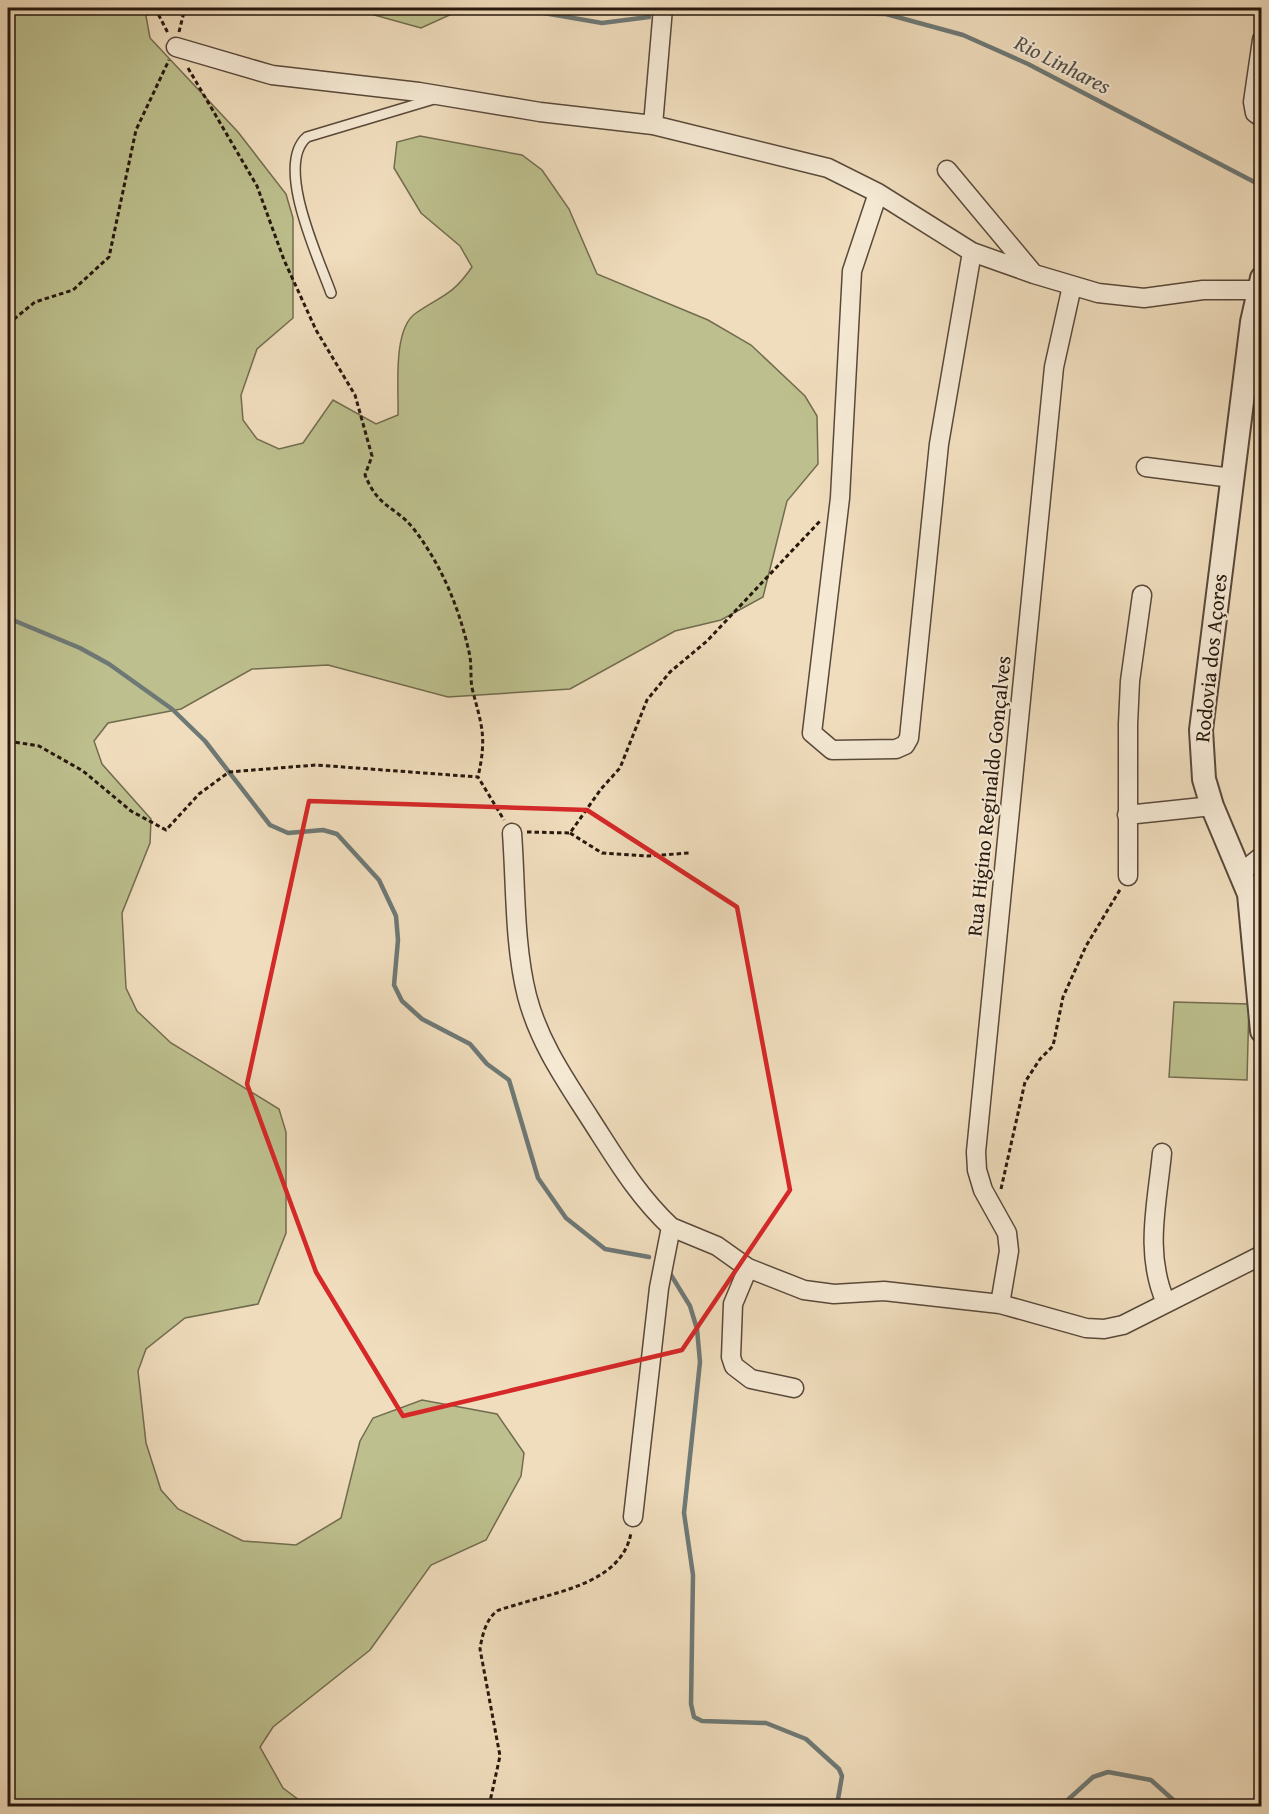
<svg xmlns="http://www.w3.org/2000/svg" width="1269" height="1814" viewBox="0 0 1269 1814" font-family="'Gentium Book Plus',serif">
<rect width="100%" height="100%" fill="#f0ddbd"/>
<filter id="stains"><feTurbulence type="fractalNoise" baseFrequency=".00333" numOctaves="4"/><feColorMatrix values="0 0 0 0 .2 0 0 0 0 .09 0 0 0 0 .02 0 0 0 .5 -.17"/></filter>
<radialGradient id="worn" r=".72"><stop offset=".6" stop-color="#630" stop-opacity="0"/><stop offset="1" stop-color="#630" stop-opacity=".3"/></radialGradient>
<path fill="#bdc08e" stroke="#726c4e" stroke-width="1.5" d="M8,8H158L146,16L150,38L238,132L286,194L293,218V318L257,349L241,395L243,420L257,439L279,449L303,443L333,400L376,424L398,415C399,389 392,329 416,313C442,295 452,296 472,267L460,246L421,213L394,168L397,142L420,136L522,155L542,170L569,209L597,274L708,320L751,345L805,396L817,416L818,464L787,501L763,597L721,620L675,631L570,689L448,697L328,665L252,669L181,709L108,723L94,741L102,764L151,819L150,843L122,913L126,988L137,1011L171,1043L279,1109L286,1132V1233L258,1304L185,1318L146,1349L138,1371L146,1443L161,1490L178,1509L243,1541L296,1545L341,1518L360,1441L373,1418L422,1400L497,1414L524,1453L521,1476L486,1540L431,1565L370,1650L273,1727L260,1747L283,1788L307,1806H8Z
M349,8H465L421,28Z
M1174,1002L1249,1004L1247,1080L1169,1077Z"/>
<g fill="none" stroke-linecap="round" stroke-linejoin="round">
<path stroke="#6e7976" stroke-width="4.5" d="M515,8L602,23L649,17
M765,8L792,12L886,14L963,35L1028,64L1262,186
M678,10L704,8
M8,618L80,648L109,664L172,709L205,741L270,825L288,833L323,830L337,834L379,880L396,916L398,940L394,985L402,1001L422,1019L470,1044L487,1064L509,1080L538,1178L566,1218L605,1249L649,1257
M668,1270L690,1306L697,1329L700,1362L684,1513L693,1575L691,1704L694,1717L702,1721L766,1723L806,1739L839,1769L842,1776L838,1799L843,1806
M1061,1806L1093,1777L1108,1772L1151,1780L1180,1806"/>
<g stroke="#59493a" stroke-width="12">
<path id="service" d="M331,293C319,259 274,165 307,137L434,99"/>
</g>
<g stroke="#59493a" stroke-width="21">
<path id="minor" d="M1262,40L1253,102L1255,113L1262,118
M176,47L272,75L419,92L540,112L653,125L828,168L878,193L972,252L1034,274L1098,293L1144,298L1203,290H1258
M653,125L663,8
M947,170L1033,273
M878,193L852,271L840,498L812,733L832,750L896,749L905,745L909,738L939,444L972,252
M1146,467L1232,478
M1127,815L1212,806
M512,833C516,887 514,944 527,996C539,1042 564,1078 589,1117C615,1157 636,1194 671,1227
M1242,872L1262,856
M1128,876V724L1130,681L1142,595
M1162,1153C1157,1205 1144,1253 1166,1303
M748,1268L733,1304L731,1357L734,1366L751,1379L794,1388
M1000,1304L1009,1251L1007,1233L983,1190L977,1170L976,1152L1054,367L1072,286
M633,1517L659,1288L671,1227L717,1246L748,1268L804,1290L834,1294L884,1291L1000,1304L1086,1328L1104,1329L1123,1325L1262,1255"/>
</g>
<g stroke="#59493a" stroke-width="26">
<path id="tertiary" d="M1262,278L1252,322L1201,730L1204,779L1212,806L1249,894L1262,1031"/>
</g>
<path stroke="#27180e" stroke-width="3" stroke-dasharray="4.5 3" stroke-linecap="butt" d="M155,8L168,33
M179,32L185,8
M188,68L257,186L284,260L316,330L355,395L372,456L365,475C379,509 394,505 413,528C441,564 459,607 469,652C472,663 470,676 472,688C482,727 487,736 478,777
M8,324L35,302L73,290L109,257L136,130L169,60
M8,741L39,746L83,771L131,811L166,830L199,794L229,772L316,765L478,777L504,820
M527,832L570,833L601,789L620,768L647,700L670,672L707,641L821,520
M570,833L602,853L648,856L689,853
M1001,1189L1025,1082L1040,1059L1053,1046L1063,997L1086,946L1121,888
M489,1806L500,1756L480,1649C482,1636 486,1619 497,1611C503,1608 513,1606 519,1604C560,1591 622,1582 631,1533"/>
<use href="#service" stroke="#f5e9d4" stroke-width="9"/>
<use href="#minor" stroke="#f5e9d4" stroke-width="18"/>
<use href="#tertiary" stroke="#f5e9d4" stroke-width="22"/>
</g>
<path fill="none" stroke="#d62828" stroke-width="4.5" stroke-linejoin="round" d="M309,801L587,810L737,907L790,1190L682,1350L403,1416L316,1272L247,1084Z"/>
<g text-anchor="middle" stroke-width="4.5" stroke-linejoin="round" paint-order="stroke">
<g font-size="21" fill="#27180e" stroke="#f5e9d4">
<text transform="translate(1211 658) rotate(-84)" y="7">Rodovia dos Açores</text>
<text transform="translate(989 796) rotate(-84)" y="7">Rua Higino Reginaldo Gonçalves</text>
</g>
<g font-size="22" font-style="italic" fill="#51504b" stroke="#f5e9d4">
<text transform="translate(1063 64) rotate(27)" y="8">Rio Linhares</text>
</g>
</g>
<rect width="1269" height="1814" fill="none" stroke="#f0ddbd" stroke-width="30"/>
<rect x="9" y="9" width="1251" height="1796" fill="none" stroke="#27180e" stroke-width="3"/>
<rect x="15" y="15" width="1239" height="1784" fill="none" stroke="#27180e" stroke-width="1.5"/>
<rect width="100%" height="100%" filter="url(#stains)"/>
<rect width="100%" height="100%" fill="url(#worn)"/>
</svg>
